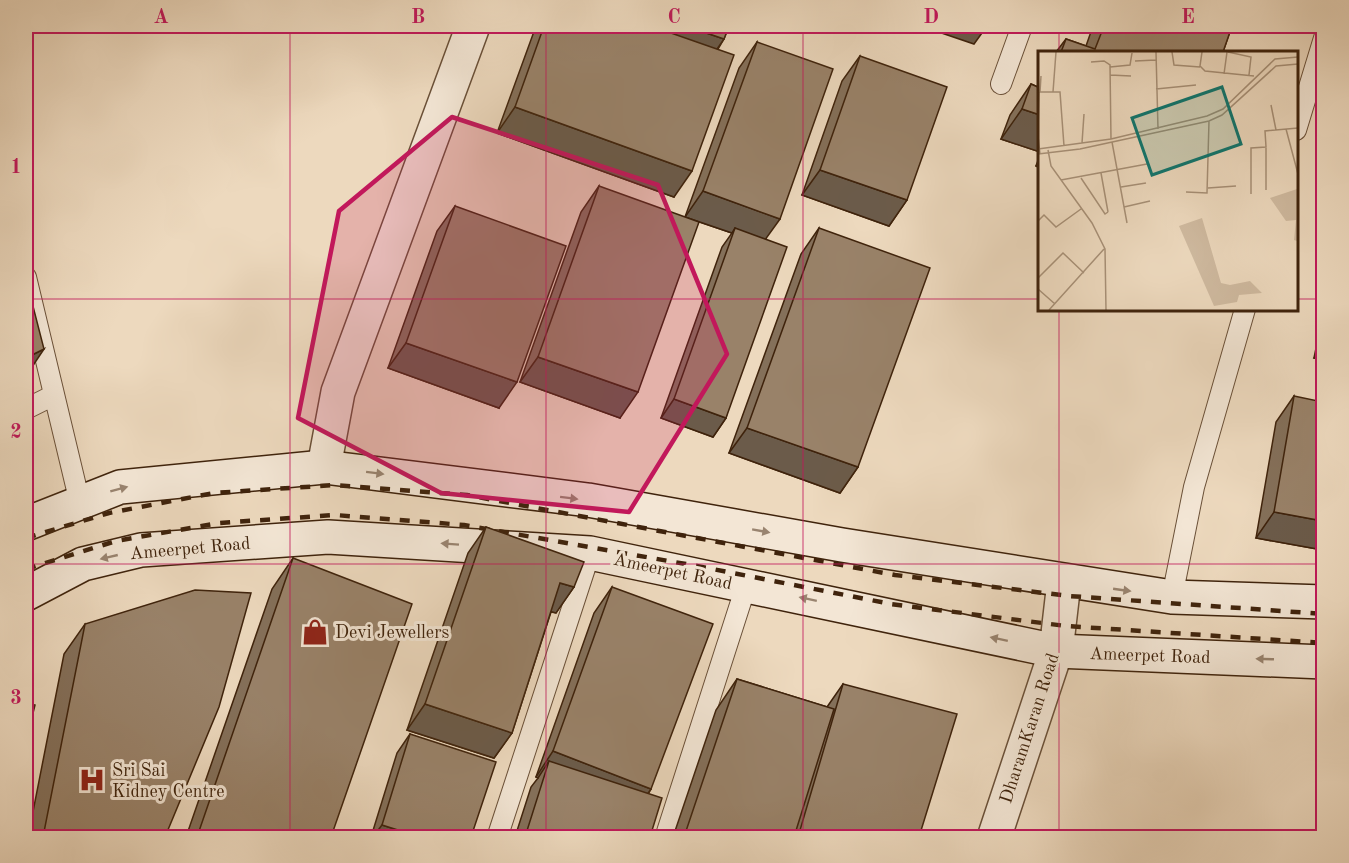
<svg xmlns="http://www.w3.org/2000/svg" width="1349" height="863" viewBox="0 0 1349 863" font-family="'Old Standard TT',serif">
<rect width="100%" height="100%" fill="#edd9be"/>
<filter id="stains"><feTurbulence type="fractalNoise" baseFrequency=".00333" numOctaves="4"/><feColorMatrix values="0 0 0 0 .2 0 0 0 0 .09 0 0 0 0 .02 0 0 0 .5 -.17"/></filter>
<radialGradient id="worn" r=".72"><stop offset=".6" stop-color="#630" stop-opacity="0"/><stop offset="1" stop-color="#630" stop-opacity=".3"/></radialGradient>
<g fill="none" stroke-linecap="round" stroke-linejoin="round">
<g stroke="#6a5038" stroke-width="22">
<path id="service" d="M1001,84L1022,26
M1296,130L1324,38
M26,277L80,503
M26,409L54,395
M1172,597L1194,487L1245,309
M497,838L590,553
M665,838L746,586"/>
</g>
<g stroke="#6a5038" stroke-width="36">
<path id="minor" d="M324,467L338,392L473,26"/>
</g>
<g stroke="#6a5038" stroke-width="36">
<path id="tertiary" d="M994,838L1056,651L1064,582"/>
</g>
<g stroke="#3f230c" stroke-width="36">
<path id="secondary" d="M26,524L120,487L324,467L588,500L842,545L1172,597L1324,602
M26,594L83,564L141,550L328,537L590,553L1056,651L1324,662"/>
</g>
<use href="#service" stroke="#f3e6d5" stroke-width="20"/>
<use href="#minor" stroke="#f3e6d5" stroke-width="33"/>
<use href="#tertiary" stroke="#f3e6d5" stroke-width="33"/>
<use href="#secondary" stroke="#f3e6d5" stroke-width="33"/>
<path stroke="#3f230c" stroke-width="4.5" stroke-dasharray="10 10" stroke-linecap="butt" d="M26,538L109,513L214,493L335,485L467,495L895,575L1069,596L1324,614
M26,569L116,541L219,523L335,515L464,525L697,566L891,604L1066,626L1324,643"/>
</g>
<path fill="#84705a" stroke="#3f230c" stroke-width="1.5" d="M536,26H729L724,39L718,49L674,197L497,133Z
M1093,26H1232L1223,52H1056L1066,39L1086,46Z
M757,42L766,239L726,418L713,437L661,418L722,247L732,233L685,217L739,68Z
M860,56L907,200L889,226L802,195L842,81Z
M1040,82V152L1001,139L1010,115L1031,84L1038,87Z
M1040,155V168L1036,166Z
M599,186L620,418L520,382L581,212Z
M455,206L499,408L388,368L437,231Z
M819,228L858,467L840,493L729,453L801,254Z
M1323,314V360L1314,358Z
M1294,396L1323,550L1256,538L1276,422Z
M486,527L574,587L556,613L551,612L512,733L494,758L407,730L468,553Z
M293,558L331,837H186L272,589Z
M612,587L651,789L648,794L650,837H515L531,787L538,778L536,777L594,613Z
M85,624L165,837H28L64,654Z
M737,679L827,707L843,684L919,837H673L716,710Z
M410,734L471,837H371L397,753Z"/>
<path fill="#6b5b4a" stroke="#3f230c" stroke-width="1.5" d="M596,26H686L724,39L706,65Z
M921,26H987L974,44Z
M515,107L692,171L674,197L497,133Z
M1022,109L1040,115V152L1001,139Z
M1040,161V168L1036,166Z
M820,170L907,200L889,226L802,195Z
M703,191L780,219L762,244L735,228L732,233L685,217Z
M406,343L517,382L499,408L388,368Z
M1323,345V360L1314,358Z
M44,349L26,376V358Z
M538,357L638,392L620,418L520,382Z
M674,399L726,418L713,437L661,418Z
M747,428L858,467L840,493L729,453Z
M1274,512L1323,521V550L1256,538Z
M560,583L574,587L556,613L542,609Z
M425,704L512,733L494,758L407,730Z
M553,751L651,789L633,815L549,761L538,778L536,777Z
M382,825L420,837H377L379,832L375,837H373Z"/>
<path fill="#998269" stroke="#3f230c" stroke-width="1.5" d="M544,26H651L734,55L692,171L515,107Z
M686,26H729L724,39Z
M1104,26H1232L1223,52H1061L1066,39L1095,49Z
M757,42L833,69L780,219L703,191Z
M860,56L947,87L907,200L820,170Z
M1031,84L1040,88V115L1022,109Z
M599,186L699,222L638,392L538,357Z
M455,206L566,246L517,382L406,343Z
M735,228L787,247L726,418L674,399Z
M819,228L930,268L858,467L747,428Z
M26,279L44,349L26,358Z
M1294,396L1323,402V521L1274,512Z
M486,527L584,562L574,587L560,583L512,733L425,704Z
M293,558L412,604L331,837H197Z
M612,587L713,624L651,789L553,751Z
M195,590L251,593L219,707L165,837H43L85,624Z
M737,679L834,709L794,837H684Z
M843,684L957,714L919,837H798Z
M26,703L35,705L26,741Z
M410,734L496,762L471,837H420L382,825Z
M549,761L662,798L650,837H525Z
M379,832L393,837H377Z"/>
<defs><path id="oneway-solid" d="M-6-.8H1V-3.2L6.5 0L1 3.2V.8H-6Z" transform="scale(1.5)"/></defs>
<g fill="#998470">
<use href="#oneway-solid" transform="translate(375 473) rotate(7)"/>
<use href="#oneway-solid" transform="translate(119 489) rotate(-15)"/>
<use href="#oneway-solid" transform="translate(569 498) rotate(7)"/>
<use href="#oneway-solid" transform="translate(761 531) rotate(10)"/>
<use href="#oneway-solid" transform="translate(450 544) rotate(-176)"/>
<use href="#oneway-solid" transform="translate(109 557) rotate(167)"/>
<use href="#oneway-solid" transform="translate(1122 590) rotate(8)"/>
<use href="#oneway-solid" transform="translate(808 599) rotate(-168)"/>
<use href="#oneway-solid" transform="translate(999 639) rotate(-168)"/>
<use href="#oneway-solid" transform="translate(1265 659) rotate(-178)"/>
</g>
<path fill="#c2185b" fill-opacity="0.2" stroke="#c2185b" stroke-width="4.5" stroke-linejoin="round" d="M452,117L658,185L727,354L629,512L441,493L298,418L339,211Z"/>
<path fill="none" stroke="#c2185b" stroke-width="1.5" stroke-opacity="0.55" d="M290,26V838M546,26V838M803,26V838M1059,26V52M26,299H1040M1296,299H1324M1059,309V838M26,564H1324"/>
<defs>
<g id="shop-bare" transform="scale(2.07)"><path d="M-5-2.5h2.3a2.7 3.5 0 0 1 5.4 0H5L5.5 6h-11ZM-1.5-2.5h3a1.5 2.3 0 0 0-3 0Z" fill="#8f2418" stroke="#f3e6d5" stroke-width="2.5" paint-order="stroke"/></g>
<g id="hospital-bare" transform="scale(2.07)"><path d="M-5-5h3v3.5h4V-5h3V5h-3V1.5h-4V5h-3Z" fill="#8f2418" stroke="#f3e6d5" stroke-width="2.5" paint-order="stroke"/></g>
</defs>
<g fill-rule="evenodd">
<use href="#shop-bare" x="315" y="632"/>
<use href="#hospital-bare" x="92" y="780"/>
</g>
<g text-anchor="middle" stroke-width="6" stroke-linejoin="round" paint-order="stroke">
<g font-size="18" fill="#3f230c" stroke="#f3e6d5">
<text transform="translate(190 548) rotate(-5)" y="6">Ameerpet Road</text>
<text transform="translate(673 571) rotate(12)" y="6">Ameerpet Road</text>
<text transform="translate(1150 655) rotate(2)" y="6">Ameerpet Road</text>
<text transform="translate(1029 728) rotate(-72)" y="6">DharamKaran Road</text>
</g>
<g font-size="18" fill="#3f230c" stroke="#f3e6d5" text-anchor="start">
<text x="335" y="638">Devi Jewellers</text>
<text x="112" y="776">Sri Sai<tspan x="112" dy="21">Kidney Centre</tspan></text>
</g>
</g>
<g transform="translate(1038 51)">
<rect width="260" height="260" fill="#edd9be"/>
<path d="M259,138H260L259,190L256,189L258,169L248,170L232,147ZM164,167L183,232L192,234L212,230L224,242L201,244L199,251L176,255L141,175Z" fill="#cfbaa0"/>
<path fill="none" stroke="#a79077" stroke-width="1.5" d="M118,1L120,78M134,1L136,14L162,16M164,1L162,15L167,20L216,25M190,1L213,6L211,24M97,10L118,9M53,11L66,10L72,14L73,88M72,16L92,14L94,2M186,23L189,1M72,24L93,25M3,25L2,41H15L18,1M118,38L158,34M15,41H22L26,95M233,54L238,79M0,78L1,41M248,78L260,123M0,85L2,103M74,91L89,172M44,92L46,63M228,96V139M0,98L73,88L169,65L185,58L237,8L260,6M10,99L13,115L54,172L67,198L68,259M0,103L42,98L171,70L184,64L238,15L260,13M63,122L70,161M43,127L67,163L70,161M23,129L109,113M83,136L108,132M170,137L198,135M148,141L169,142L171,70M213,143V97L228,96L227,80L260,77M86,156L112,150M0,170L6,164L18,176L43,158M0,227L25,202L46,222M0,238L17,253M11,259L66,198"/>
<path fill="#0f766e" fill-opacity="0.15" stroke="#0f766e" stroke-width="3" d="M184,36L203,93L114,124L94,67Z"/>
<rect width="260" height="260" fill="none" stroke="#3f230c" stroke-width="3"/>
</g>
<rect width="1349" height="863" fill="none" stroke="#edd9be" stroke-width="66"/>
<rect x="33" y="33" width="1283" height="797" fill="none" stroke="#c2185b" stroke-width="2"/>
<g font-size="20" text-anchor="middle" font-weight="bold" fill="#c2185b">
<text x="161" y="23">A</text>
<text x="418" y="23">B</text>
<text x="674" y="23">C</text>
<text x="931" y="23">D</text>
<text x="1188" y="23">E</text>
<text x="16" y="173">1</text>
<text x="16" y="438">2</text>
<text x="16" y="704">3</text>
</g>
<rect width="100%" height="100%" filter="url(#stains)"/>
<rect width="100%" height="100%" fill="url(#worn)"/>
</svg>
